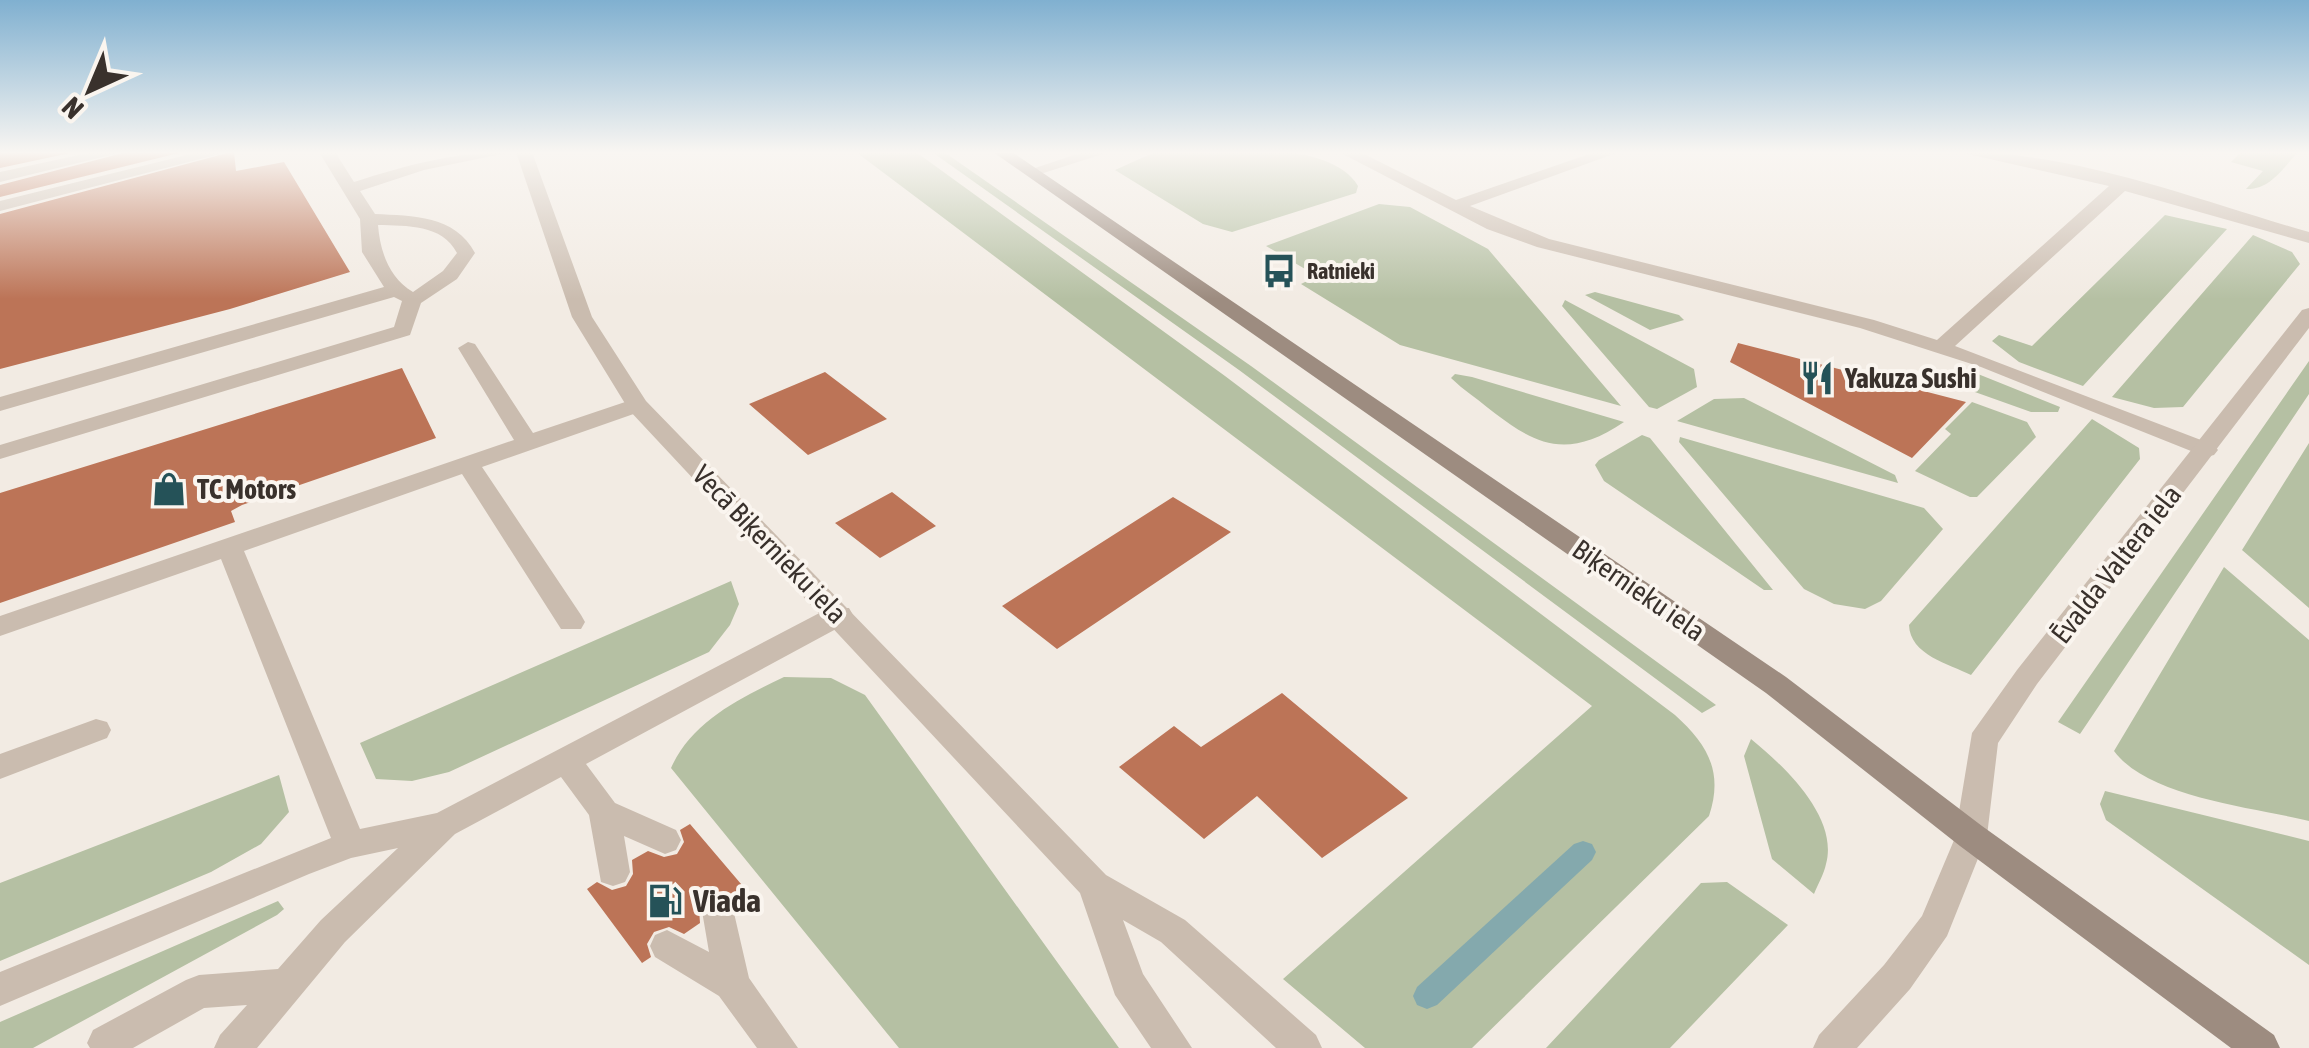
<svg xmlns="http://www.w3.org/2000/svg" width="2309" height="1048" font-family="'Asap Condensed',sans-serif">
<style>
.green{fill:#b5c0a3}
.lines{fill:none;stroke-linecap:round;stroke-linejoin:round}
.stream{fill:#84a9ad;fill-rule:evenodd}
.building{fill:#bc7457}
.service{fill:#cabcaf;fill-rule:evenodd}
.minor{fill:#cabcaf;fill-rule:evenodd}
.tertiary{fill:#cabcaf;fill-rule:evenodd}
.secondary{fill:#9d8c80;fill-rule:evenodd}
.labels{text-anchor:middle;stroke-width:8;stroke-linejoin:round;paint-order:stroke}
.far-poi-label{font-size:22px;font-weight:bold;fill:#39312c;stroke:#faf5ef;text-anchor:start}
.poi-label{font-size:28px;font-weight:bold;fill:#39312c;stroke:#faf5ef;text-anchor:start}
.street-label{font-size:28px;fill:#39312c;stroke:#faf5ef}
.near-poi-label{font-size:32px;font-weight:bold;fill:#39312c;stroke:#faf5ef;text-anchor:start}
</style>
<rect width="100%" height="100%" fill="#f2ebe3"/>
<!-- green -->
<path class="green" d="M856,152H916L1225,376L1675,715C1707,744 1724,771 1709,816L1472,1048H1365L1283,979L1592,706Z
M932,152H944L1251,366L1716,705L1702,713L1239,370Z
M1155,152C1207,152 1329,136 1358,186L1356,193L1232,232L1203,224L1115,170Z
M2241,152H2298C2283,168 2270,190 2246,189L2263,171L2231,162Z
M1379,204L1410,207L1488,249L1621,406L1400,345L1301,284L1317,276L1266,246Z
M2165,215L2227,229L2083,386L2019,362L1992,341L1999,335L2032,346Z
M2253,235L2292,252L2300,264L2183,407L2154,408L2112,397Z
M1595,292L1679,315L1684,320L1650,330L1585,295Z
M1565,300L1694,369L1697,387L1657,409L1649,407L1562,306Z
M2309,361V394L2080,734L2058,722Z
M1953,370L1973,372L2060,407L2058,412H2031L1944,381Z
M1455,374L1472,377L1624,422C1552,471 1520,431 1461,387L1451,378Z
M1744,398L1895,475L1898,483L1677,421L1714,399Z
M1972,402L2027,422L2036,437L1977,497H1970L1915,471L1951,434L1945,429Z
M2092,419L2139,448L2140,459L1971,675C1949,664 1910,655 1909,625Z
M1642,435L1650,438L1773,590H1764L1604,481L1595,465L1599,460Z
M1680,437L1924,508L1943,529L1881,601L1865,609L1834,604L1804,589L1679,442Z
M2309,443V608L2242,550Z
M2224,567L2309,640V821C2253,807 2149,798 2114,751Z
M731,581L739,604L730,625L709,652L449,772L412,781L376,779L360,743Z
M784,677L831,678L865,695L1119,1048H899L671,768C692,721 740,698 784,677Z
M1751,739C1783,765 1839,817 1826,864C1824,874 1818,884 1814,894L1772,859L1744,756Z
M279,775L289,812L261,844L211,872L0,961V883Z
M2105,791L2309,841V965L2106,820L2100,804Z
M1727,882L1788,925L1670,1048H1546L1701,883Z
M278,901L284,909L277,915L33,1048H0V1022Z"/>
<g class="lines">
<!-- stream -->
<path class="stream" d="M1583,841L1592,844L1596,852L1592,860L1437,1005L1427,1009L1417,1005L1413,996L1417,987L1574,844Z"/>
</g>
<!-- building -->
<path class="building" d="M0,152H75L0,168Z
M127,152H183L0,197V185Z
M231,152H234L236,171L284,162L350,272L230,309L0,369V214Z
M1738,343L1966,402L1912,458L1730,362Z
M402,368L436,438L242,505L231,511L235,522L0,603V493Z
M825,372L887,419L808,455L749,404Z
M892,492L936,526L880,558L835,523Z
M1173,497L1231,532L1057,649L1002,606Z
M1282,693L1408,798L1322,858L1257,796L1204,839L1119,767L1174,726L1201,747Z
M690,824L747,891L735,900L720,892L706,896L699,909L700,923L684,934L669,927L654,932L647,944L651,957L642,963L587,889L597,882L612,890L626,886L633,874L632,860L648,851L664,857L677,854L684,842L680,830Z"/>
<g class="lines">
<!-- service -->
<path class="service" d="M1083,152H1109L1031,177L1023,172Z
M1339,152H1360L1456,200L1595,152H1619L1470,206L1549,239L1874,320L1937,340L2109,186L1959,152C2077,152 2196,200 2309,232V243L2125,191L1955,346L2214,445L2218,450L2214,455L2206,457L1981,367L1860,328L1537,247L1487,229Z
M468,342L475,344L533,433L637,398L648,405L645,410L482,467L581,615L585,622L581,629H561L462,474L244,551L360,829L437,813L829,608H849L853,615L849,622L586,764L615,803L676,830L681,840L676,850L665,854L624,836L630,872L625,882L613,886L601,882L589,815L561,777L455,834L345,942L257,1048H214L220,1035L247,1005L204,1008L133,1048H90L87,1043L93,1030L186,980L199,975L278,969L321,920L398,848L351,858L309,874L0,1006V972L331,838L221,559L0,636V616L514,440L458,348Z
M96,719L107,722L111,730L107,738L0,779V754Z
M719,896L731,900L749,978L798,1048H757L719,996L655,957L650,946L655,935L667,930L709,952L702,911L707,900Z"/>
<!-- minor -->
<path class="minor" d="M93,152H123L0,182V172Z
M199,152H227L0,211V201Z
M319,152H335L354,182C407,165 456,152 511,152L424,170L360,191L375,214C413,216 455,215 475,253L457,279L421,303L410,335L0,459V445L394,327L402,301L394,297L0,411V397L384,287L362,252L360,219ZM378,225C407,226 442,224 457,253L443,271L413,292C389,278 380,251 378,225Z
M516,152H532L592,317L646,401L1106,875L1185,920L1316,1035L1322,1048H1276L1161,942L1123,920L1143,974L1192,1048H1151L1115,995L1080,893L629,410L572,317Z
M2309,308V328L2037,684L1998,743L1987,836L1982,846L1971,849L1960,846L1955,836L1972,733L2017,670L2302,310Z"/>
<!-- tertiary -->
<path class="tertiary" d="M1971,823L1982,826L1987,836L1947,936L1910,989L1857,1048H1813L1819,1035L1884,965L1922,916L1960,826Z"/>
<!-- secondary -->
<path class="secondary" d="M993,152H1012L1786,677L1982,826L2274,1035L2280,1048H2231L1960,846L1766,693Z"/>
</g>
<!-- sky -->
<linearGradient id="sky" x2="0" y2="1"><stop stop-color="#80b0d0"/><stop offset="0.51" stop-color="#f9f6f2"/><stop offset="1" stop-color="#f9f6f2" stop-opacity="0"/></linearGradient>
<rect width="2309" height="299" fill="url(#sky)"/>
<!-- icons -->
<defs>
<g id="bus-bare" transform="scale(2.7)"><path d="M-5-6H5V4H4V6H2V4H-2V6H-4V4H-5ZM-3.5-4V0h7V-4ZM-3.5 1.2v1.5H-2V1.2ZM2 1.2v1.5H3.5V1.2Z" fill="#255258" stroke="#faf5ef" stroke-width="2.5" paint-order="stroke"/></g>
<g id="restaurant-bare" transform="scale(2.7)"><path d="M-5-6h1v4h1v-4h1v4h1v-4h1v5L-1.5 .5V6h-2V.5L-5-1ZM5-6V6H3V1.5H1.5Q1.5-4 5-6Z" fill="#255258" stroke="#faf5ef" stroke-width="2.5" paint-order="stroke"/></g>
<g id="shop-bare" transform="scale(2.7)"><path d="M-5-2.5h2.3a2.7 3.5 0 0 1 5.4 0H5L5.5 6h-11ZM-1.5-2.5h3a1.5 2.3 0 0 0-3 0Z" fill="#255258" stroke="#faf5ef" stroke-width="2.5" paint-order="stroke"/></g>
<g id="fuel-bare" transform="scale(2.7)"><path d="M-5.5-6h7V0h2V4h1.3V-2.5L3-4.5l.8-.8L6-3V5H2.5V1h-1V6h-7ZM-4.2-4.7v3.2H.2V-4.7Z" fill="#255258" stroke="#faf5ef" stroke-width="2.5" paint-order="stroke"/></g>
</defs>
<g fill-rule="evenodd">
<use href="#bus-bare" x="1279" y="271"/>
<use href="#restaurant-bare" x="1817" y="378"/>
<use href="#shop-bare" x="169" y="489"/>
<use href="#fuel-bare" x="665" y="901"/>
</g>
<g class="labels">
<!-- far-poi labels -->
<g class="far-poi-label">
<text x="1307" y="279">Ratnieki</text>
</g>
<!-- poi labels -->
<g class="poi-label">
<text x="1845" y="388">Yakuza Sushi</text>
<text x="197" y="499">TC Motors</text>
</g>
<!-- street labels -->
<g class="street-label">
<text transform="translate(770 544) rotate(46)" y="10">Vecā Biķernieku iela</text>
<text transform="translate(2116 564) rotate(-52)" y="10">Ēvalda Valtera iela</text>
<text transform="translate(1639 590) rotate(35)" y="10">Biķernieku iela</text>
</g>
<!-- near-poi labels -->
<g class="near-poi-label">
<text x="693" y="912">Viada</text>
</g>
</g>
<!-- north arrow -->
<g transform="translate(90 90) rotate(224)" stroke="#faf5ef" stroke-width="8" paint-order="stroke">
<path d="M0-8L18 38L0 25L-18 38Z" fill="#39312c"/>
<text y="-15" font-size="28" font-weight="bold" text-anchor="middle" fill="#39312c">N</text>
</g>
</svg>
